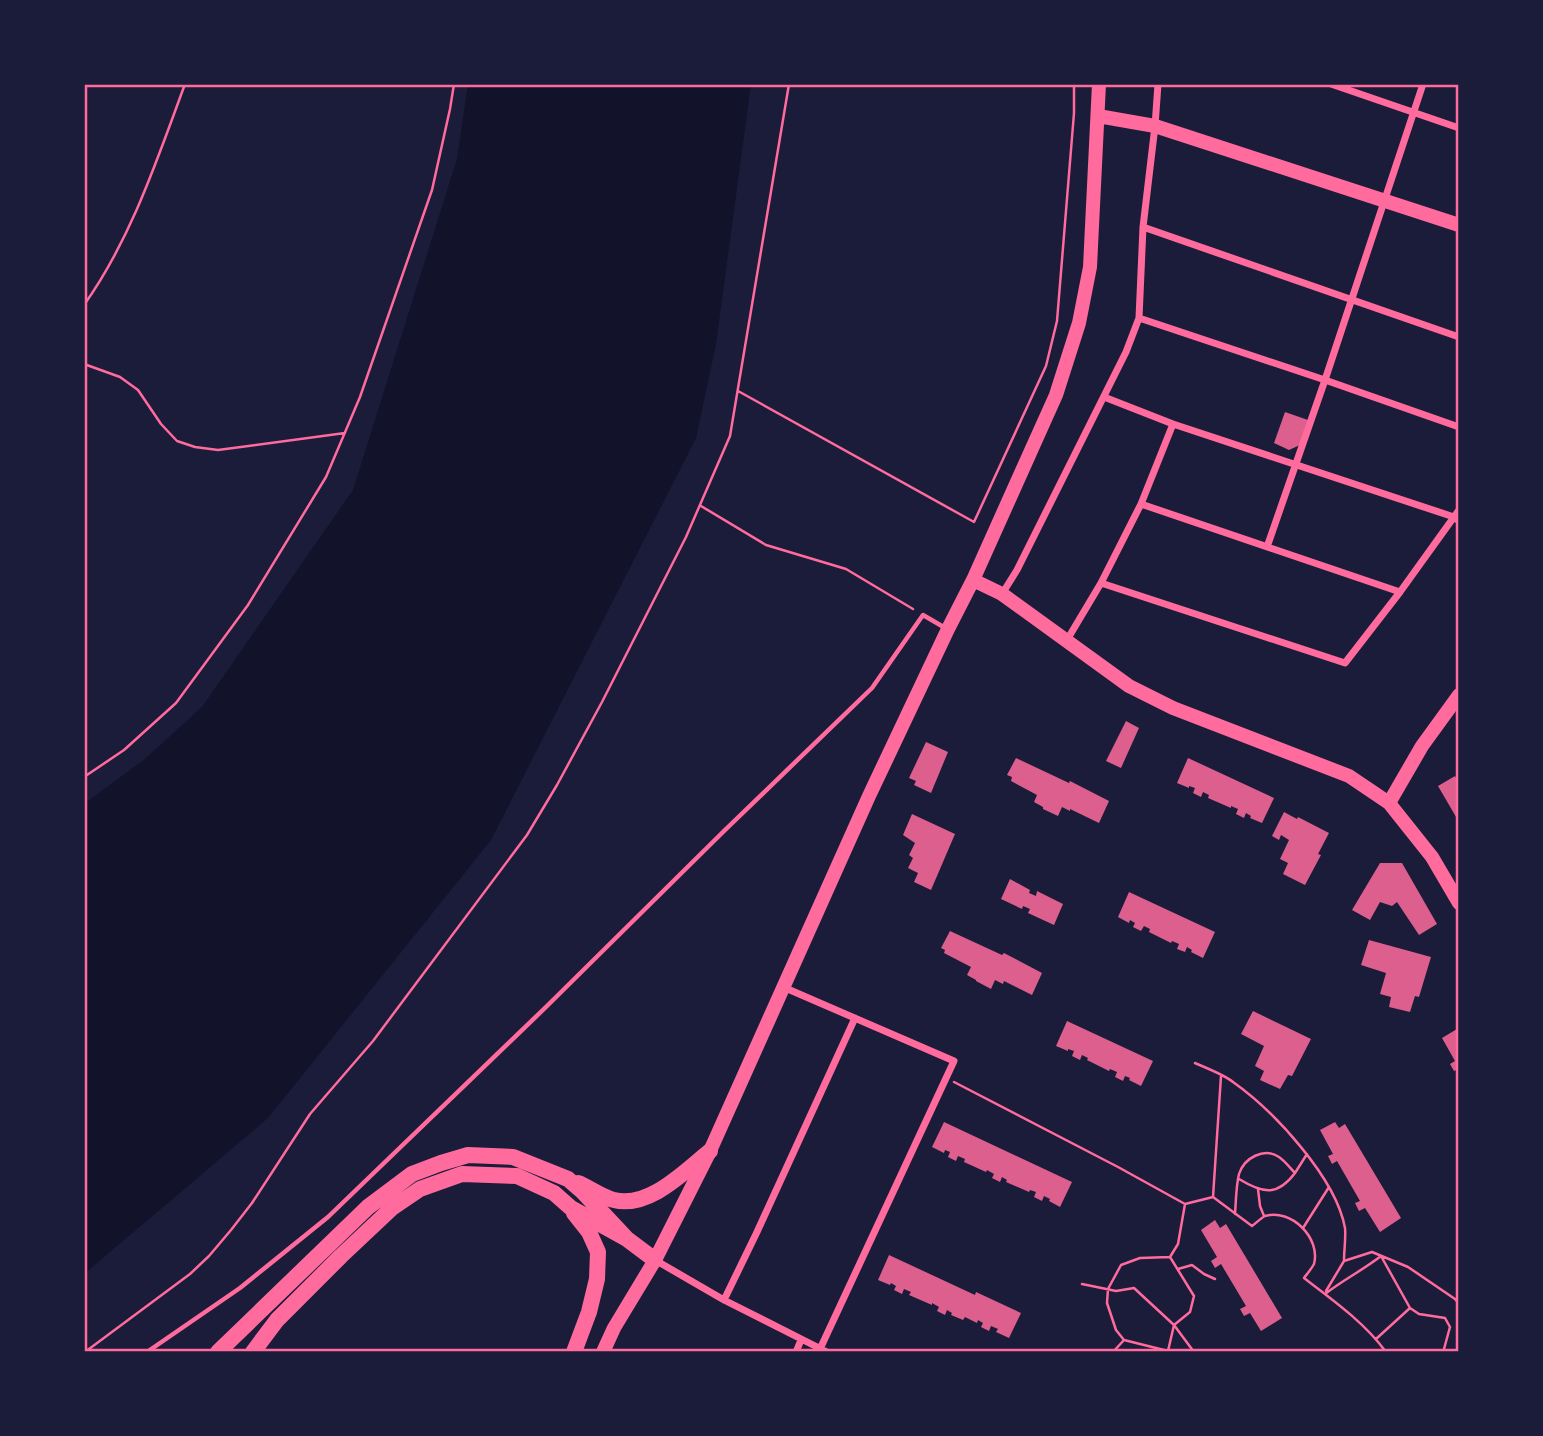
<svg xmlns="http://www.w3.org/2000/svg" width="1543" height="1436" font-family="'Noto Sans',sans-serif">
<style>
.water{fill:#12122b}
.building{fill:#dd5f8e}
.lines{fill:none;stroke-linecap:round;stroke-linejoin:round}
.path{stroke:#ff6b9d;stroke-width:2.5}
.service{stroke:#ff6b9d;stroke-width:4.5}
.minor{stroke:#ff6b9d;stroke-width:7}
.secondary{stroke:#ff6b9d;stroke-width:14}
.trunk{stroke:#ff6b9d;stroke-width:16}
.neatline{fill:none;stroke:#ff6b9d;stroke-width:2.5}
</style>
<rect width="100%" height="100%" fill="#1b1b3a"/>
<!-- water -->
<path class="water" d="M468,84H751L716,344L696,438L491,840L268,1118L84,1274V804L145,759L202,707L353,490L457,159Z"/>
<!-- building -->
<path class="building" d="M1285,412L1308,420L1300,445L1289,450L1274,443Z
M1126,721L1139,728L1121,768L1106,761Z
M926,742L948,752L931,793L914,785L916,781L909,778Z
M1016,758L1069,783L1070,781L1109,801L1099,823L1070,809V811L1062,807L1058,816L1043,809V807L1034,802L1037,795L1011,781L1012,777L1007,775Z
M1188,758L1274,798L1262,823L1250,818L1251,816L1246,813L1244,818L1236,814L1238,809L1231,806V808L1208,798L1209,795L1203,792L1201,797L1193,793L1195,788L1189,786V788L1177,783Z
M1455,776L1459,784V822L1438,786Z
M1284,812L1297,819L1298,817L1329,833L1318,854L1321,855L1305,885L1283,874L1288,863L1280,859L1289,840L1281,835L1279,840L1272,836Z
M912,814L955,834L931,890L914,882L918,873L908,868L913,858L909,855L915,843L903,835Z
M1380,863H1402L1437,924L1419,935L1397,902L1392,906L1380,902L1370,920L1352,910Z
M1010,879L1030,890L1029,893L1036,896L1037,891L1063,904L1054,925L1028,913L1030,909L1023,906L1022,909L1001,899Z
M1129,892L1215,932L1203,958L1191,952L1192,950L1187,947L1185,952L1177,949L1179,944L1172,941L1171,943L1149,932L1150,929L1144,926L1141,931L1133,927L1135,923L1130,920L1129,923L1118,917Z
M950,931L1002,955L1004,953L1042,973L1032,995L1004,981L1003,984L995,980L991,989L976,981V980L967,975L971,967L944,953L945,950L941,948Z
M1369,940L1431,957L1419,997L1415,996L1410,1012L1389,1007L1391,997L1380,994L1386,973L1361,965Z
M1253,1011L1311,1039L1292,1076L1288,1075L1280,1089L1260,1080L1264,1071L1255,1066L1264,1046L1241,1034Z
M1067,1021L1153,1061L1141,1086L1129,1080L1130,1078L1125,1076L1123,1081L1115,1077L1117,1072L1110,1069L1109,1071L1087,1060L1088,1058L1082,1055L1080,1060L1072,1056L1074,1051L1068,1049V1051L1056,1046Z
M1457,1029L1459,1032V1069L1454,1071L1450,1064L1455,1061L1442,1038Z
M944,1122L1072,1182L1060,1207L1049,1201L1050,1199L1044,1196L1042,1201L1034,1197L1036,1192L1030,1190L1029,1192L1006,1182L1007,1180L1002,1177L1000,1182L992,1178L994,1174L987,1170L986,1172L964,1162L965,1159L958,1156L956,1161L948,1157L950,1152L945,1150L944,1153L932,1147Z
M1335,1122L1339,1128L1345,1124L1401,1218L1380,1232L1365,1208L1359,1211L1355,1203L1360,1201L1337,1161L1332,1164L1328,1156L1333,1154L1320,1130Z
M1215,1220L1220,1228L1226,1224L1282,1318L1261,1331L1250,1313L1244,1316L1240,1309L1246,1306L1221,1264L1215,1268L1211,1261L1217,1257L1201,1230Z
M889,1255L975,1295L976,1292L1021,1313L1009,1338L996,1332L998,1329L991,1326L989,1331L981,1327L983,1323L978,1320L977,1323L965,1317L963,1320L951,1315L952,1313L947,1310L945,1315L937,1311L939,1307L932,1303V1305L909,1295L911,1292L904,1289L902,1294L894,1290L896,1286L891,1283L890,1285L878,1280Z"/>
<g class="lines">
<!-- path -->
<path class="path" d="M84,305C131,239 157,160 185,84
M84,364L120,377L138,390L161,424L177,441L195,447L218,450L345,433
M738,391L974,522L1046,366L1057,321L1074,113V84
M701,506L766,545L846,569L913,609
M84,777L124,750L176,703L248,605L326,477L360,397L432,190L450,109L454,84
M1195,1063C1206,1068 1225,1075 1233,1082C1274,1111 1336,1178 1345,1228C1346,1238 1344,1250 1344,1261L1372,1252L1408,1267L1455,1299L1459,1304
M954,1082L1118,1167L1185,1204L1213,1197L1252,1226C1256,1223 1261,1218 1265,1216C1291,1208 1321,1238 1314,1264C1312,1268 1307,1274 1304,1278C1333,1300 1365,1323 1386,1352
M1239,1179C1262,1193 1277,1197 1295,1173
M1258,1189L1260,1206L1264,1216
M1213,1197L1221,1076
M1235,1214C1236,1201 1236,1186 1239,1174C1244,1158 1264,1147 1279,1157C1285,1161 1290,1168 1295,1173L1307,1154
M1303,1228L1329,1187
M1170,1257L1194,1296L1190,1312L1174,1325L1194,1352
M1178,1269L1192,1265L1204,1274L1215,1279
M1082,1284L1116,1291L1134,1288L1174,1325L1168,1351L1124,1340L1116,1330L1107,1303L1108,1289L1121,1265L1140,1258L1170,1257L1178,1244L1185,1204
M1326,1291L1344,1261
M1325,1294C1343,1280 1363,1270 1381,1256L1410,1308L1376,1339
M1410,1308L1419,1314L1445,1318L1450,1327L1444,1349V1352
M85,1352L190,1274L209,1256L231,1230L252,1203L310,1114L373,1041L527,835L557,785L602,702L686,537L730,436L789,84
M1113,1352L1124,1340"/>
<!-- service -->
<path class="service" d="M147,1352L240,1288L328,1217L547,1006L724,831L872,688L923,615L947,629"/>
<!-- minor -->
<path class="minor" d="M1331,84L1459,128
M1143,227L1459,337
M1139,318L1325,380L1459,427
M1104,397L1173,424L1454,517L1459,521
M1141,504L1400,592
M1267,547L1325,380L1423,84
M1101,583L1345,663L1400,592L1459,510
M1002,594L1017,570L1126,352L1139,318L1143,227L1155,126L1158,84
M1067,640L1101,583L1141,504L1173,424
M783,987L954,1061L820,1349
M655,1260L724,1300L827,1352
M724,1300L757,1232L855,1018
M796,1352L801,1340"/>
<!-- secondary -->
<path class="secondary" d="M1098,116L1155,126L1459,225
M973,580L1002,594L1129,686L1173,708L1349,776L1389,803L1432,857L1459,903
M1389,803L1422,746L1459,695
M603,1352L614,1328L655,1260L710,1151L869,796L948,629L973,580L1056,395L1079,323L1090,267L1099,84"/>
<!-- trunk -->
<path class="trunk" d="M578,1183C588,1187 604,1198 614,1200C649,1209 685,1171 710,1151
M218,1352L368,1207L412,1174L441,1163L468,1155L513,1157L568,1179L583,1192L627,1239
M253,1352L277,1320L341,1256L392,1208L420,1189L462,1174L517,1176L554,1193L571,1208L627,1239L655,1260
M574,1352L589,1312L597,1279L598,1252L589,1232L574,1213"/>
</g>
<!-- border -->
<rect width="1543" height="1436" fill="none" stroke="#1b1b3a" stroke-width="172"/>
<rect x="86" y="86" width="1371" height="1264" class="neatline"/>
</svg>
